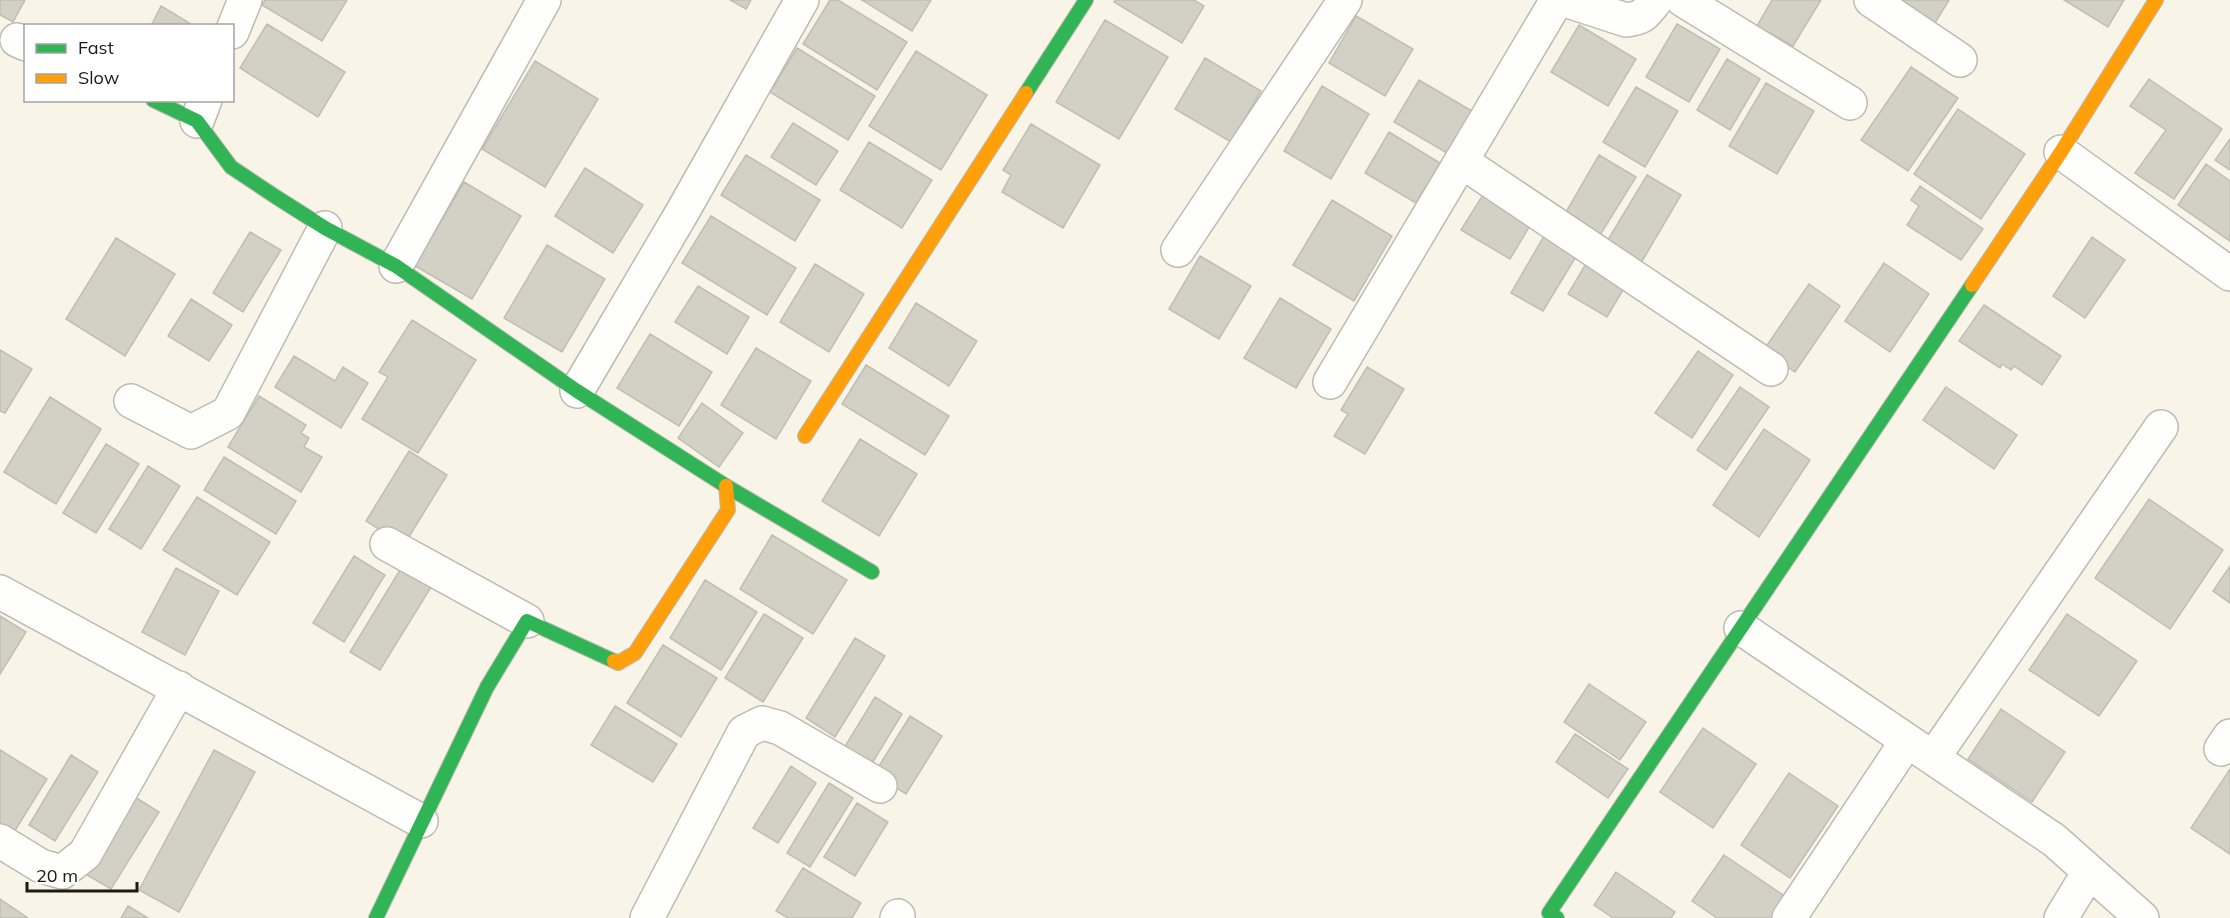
<svg xmlns="http://www.w3.org/2000/svg" width="2230" height="918" font-family="Mulish,sans-serif">
<style>
.building{fill:#d3d0c6;stroke:#c0beb4;stroke-width:1.5}
.lines{fill:none;stroke-linecap:round;stroke-linejoin:round}
.street-casing{stroke:#bdbbb1;stroke-width:36}
.fast-casing{stroke:#bdbbb1;stroke-width:16}
.slow-casing{stroke:#bdbbb1;stroke-width:16}
.street{stroke:#fefefc;stroke-width:33}
.fast{stroke:#30b455;stroke-width:14}
.slow{stroke:#ff9f0a;stroke-width:14}
</style>
<rect width="100%" height="100%" fill="#f8f5e8"/>
<!-- building -->
<path class="building" d="M0,0H25L13,22L0,15Z
M265,0H347L322,41L262,5Z
M730,0H751L746,9Z
M830,0H838L907,42L877,90L803,44Z
M862,0H931L912,31Z
M1115,0H1194L1204,6L1182,43L1114,2Z
M1772,0H1821L1793,46L1757,26Z
M1890,0H1949L1932,28Z
M2064,0H2124L2108,27Z
M161,6L191,24L190,26H151Z
M1356,16L1413,49L1385,96L1329,63Z
M1105,20L1168,57L1119,139L1056,102Z
M267,24L345,72L318,117L240,68Z
M1677,24L1720,49L1689,102L1646,77Z
M1579,25L1636,59L1608,106L1551,72Z
M797,48L875,96L848,140L770,92Z
M916,51L987,95L941,170L869,126Z
M1205,58L1261,91L1231,142L1175,109Z
M1727,59L1760,79L1730,130L1697,110Z
M535,61L598,99L545,187L482,149Z
M1911,67L1958,98L1908,171L1861,140Z
M2149,79L2222,129L2174,199L2135,173L2166,130L2130,106Z
M1419,80L1477,114L1452,156L1394,122Z
M1766,83L1814,111L1777,174L1729,146Z
M1322,86L1369,114L1331,179L1284,151Z
M1636,87L1678,111L1645,167L1603,142Z
M1958,109L2025,154L1981,219L1914,174Z
M793,123L838,151L816,185L771,157Z
M1031,124L1100,165L1063,228L1002,192L1011,175L1003,170Z
M1389,132L1440,163L1416,203L1365,173Z
M2230,139V170L2215,160Z
M869,142L932,180L902,228L840,190Z
M746,155L820,200L795,241L721,195Z
M1599,155L1636,177L1597,240L1562,219Z
M2206,164L2230,181V241L2178,205Z
M585,168L643,205L613,253L555,216Z
M1647,175L1681,195L1641,263L1606,243Z
M464,182L521,216L472,299L415,266Z
M1920,186L1983,229L1961,260L1907,225L1919,206L1911,200Z
M1486,190L1534,219L1510,259L1461,230Z
M1332,200L1392,236L1354,301L1293,265Z
M711,216L796,268L767,315L682,263Z
M250,232L281,250L243,312L213,293Z
M1544,236L1577,255L1543,311L1511,293Z
M2092,237L2125,260L2085,318L2053,296Z
M116,238L175,274L125,356L66,319Z
M547,245L605,279L562,352L504,318Z
M1200,256L1251,286L1219,339L1169,309Z
M1587,262L1626,285L1607,317L1568,294Z
M1884,263L1929,294L1890,352L1845,321Z
M815,264L864,294L829,352L780,322Z
M1809,284L1840,306L1795,372L1763,351Z
M698,286L749,317L727,354L675,322Z
M1280,298L1331,329L1296,388L1244,358Z
M191,299L232,325L209,361L168,336Z
M916,303L977,341L949,386L889,348Z
M1984,305L2061,356L2042,385L2014,366L2011,370L2002,364L2000,368L1959,341Z
M412,320L476,360L418,453L362,419L388,377L379,372Z
M650,334L712,372L679,426L617,388Z
M756,348L811,381L776,439L721,405Z
M0,350L32,369L5,413L0,411Z
M1698,351L1733,375L1692,438L1655,413Z
M294,356L335,381L343,367L368,383L341,428L275,387Z
M866,365L949,416L925,455L842,404Z
M1367,367L1404,389L1365,454L1334,436L1348,414L1341,410Z
M1740,387L1769,407L1726,470L1697,450Z
M1946,387L2017,435L1994,469L1923,420Z
M259,396L306,425L301,433L309,438L304,447L322,457L301,492L228,447Z
M50,397L101,429L56,504L4,472Z
M702,403L743,433L719,467L678,438Z
M1764,429L1810,460L1759,537L1713,505Z
M860,439L917,474L879,536L822,501Z
M106,444L139,464L96,533L63,513Z
M409,451L447,475L404,545L366,521Z
M224,457L296,501L276,534L204,490Z
M148,466L180,486L141,549L109,529Z
M197,497L270,542L237,595L163,550Z
M2149,499L2223,550L2170,629L2095,578Z
M772,535L847,580L813,634L740,589Z
M354,556L385,575L344,642L313,623Z
M406,560L436,579L380,670L350,652Z
M2230,566V603L2213,591Z
M176,568L219,591L185,655L142,632Z
M705,580L757,612L721,670L670,638Z
M764,614L803,638L763,702L725,678Z
M2067,614L2137,661L2099,716L2029,670Z
M0,616L26,632L0,674Z
M855,638L885,656L835,737L806,718Z
M663,645L717,678L681,737L627,703Z
M1589,684L1646,722L1620,760L1564,722Z
M875,697L902,714L868,770L841,753Z
M615,706L677,744L653,782L591,745Z
M2001,709L2065,752L2032,802L1968,759Z
M910,716L942,736L906,794L874,774Z
M1703,728L1756,764L1713,828L1660,792Z
M1575,734L1628,769L1608,798L1556,762Z
M0,750L47,779L11,837L0,831Z
M214,750L255,772L179,912L139,890Z
M71,755L98,772L55,841L29,825Z
M791,766L816,783L778,843L753,828Z
M2230,769V854L2191,828Z
M1789,773L1838,806L1790,878L1741,845Z
M829,783L853,798L810,867L787,853Z
M130,794L159,812L111,889L82,872Z
M857,803L888,822L855,876L824,857Z
M1724,855L1789,899L1776,918H1717L1692,901Z
M803,868L861,903L852,918H788L776,911Z
M1616,872L1675,912L1671,918H1613L1594,905Z
M0,899L28,918H0Z
M128,906L148,918H121Z"/>
<g class="lines">
<!-- street casing -->
<g class="street-casing">
<path id="street" d="M1565,0L1626,20C1644,18 1645,14 1656,0
M1683,0L1850,103
M1871,0L1960,60
M232,32L245,0
M17,40L26,44
M197,121L205,100
M2061,152L2230,274
M1461,161L1771,369
M1178,250L1345,0
M396,266L544,0
M1330,382L1557,0
M577,391L683,211L802,0
M131,401L191,432L228,413L325,228
M387,544L527,621
M0,592L421,821
M1741,628L2054,840L2142,918
M2221,749L2230,736
M1933,758L2161,427
M0,841L41,866L62,872L85,854L179,688
M647,918L744,732L762,723L780,728L880,786
M897,918L898,916
M1789,918L1907,741
M2061,918L2089,872"/>
</g>
<!-- fast casing -->
<g class="fast-casing">
<path id="fast" d="M1026,93L1086,0
M153,100L197,121L231,167L276,197L325,228L396,266L577,391L726,486L872,572
M376,918L487,687L527,621L614,661
M1557,918L1549,913L1972,285"/>
</g>
<!-- slow casing -->
<g class="slow-casing">
<path id="slow" d="M1972,285L2061,152L2156,0
M805,436L1026,93
M614,661L618,663L635,653L728,510L726,486"/>
</g>
<!-- street -->
<use href="#street" class="street"/>
<!-- fast -->
<use href="#fast" class="fast"/>
<!-- slow -->
<use href="#slow" class="slow"/>
</g>
<!-- legend -->
<rect x="24" y="24" width="210" height="78" fill="#ffffff" stroke="#a4a3a0" stroke-width="1.5"/>
<rect x="36" y="44" width="30" height="9" fill="#30b455" stroke="#a4a3a0" stroke-width="1.5"/>
<text x="78" y="54" font-size="18" fill="#1c1a11">Fast</text>
<rect x="36" y="74" width="30" height="9" fill="#ff9f0a" stroke="#a4a3a0" stroke-width="1.5"/>
<text x="78" y="84" font-size="18" fill="#1c1a11">Slow</text>
<!-- scale -->
<path d="M27 882v9h110v-9" fill="none" stroke="#1c1a11" stroke-width="3"/>
<text x="36" y="882" font-size="18" fill="#1c1a11" stroke="#ffffff" stroke-width="4.5" paint-order="stroke">20 m</text>
</svg>
